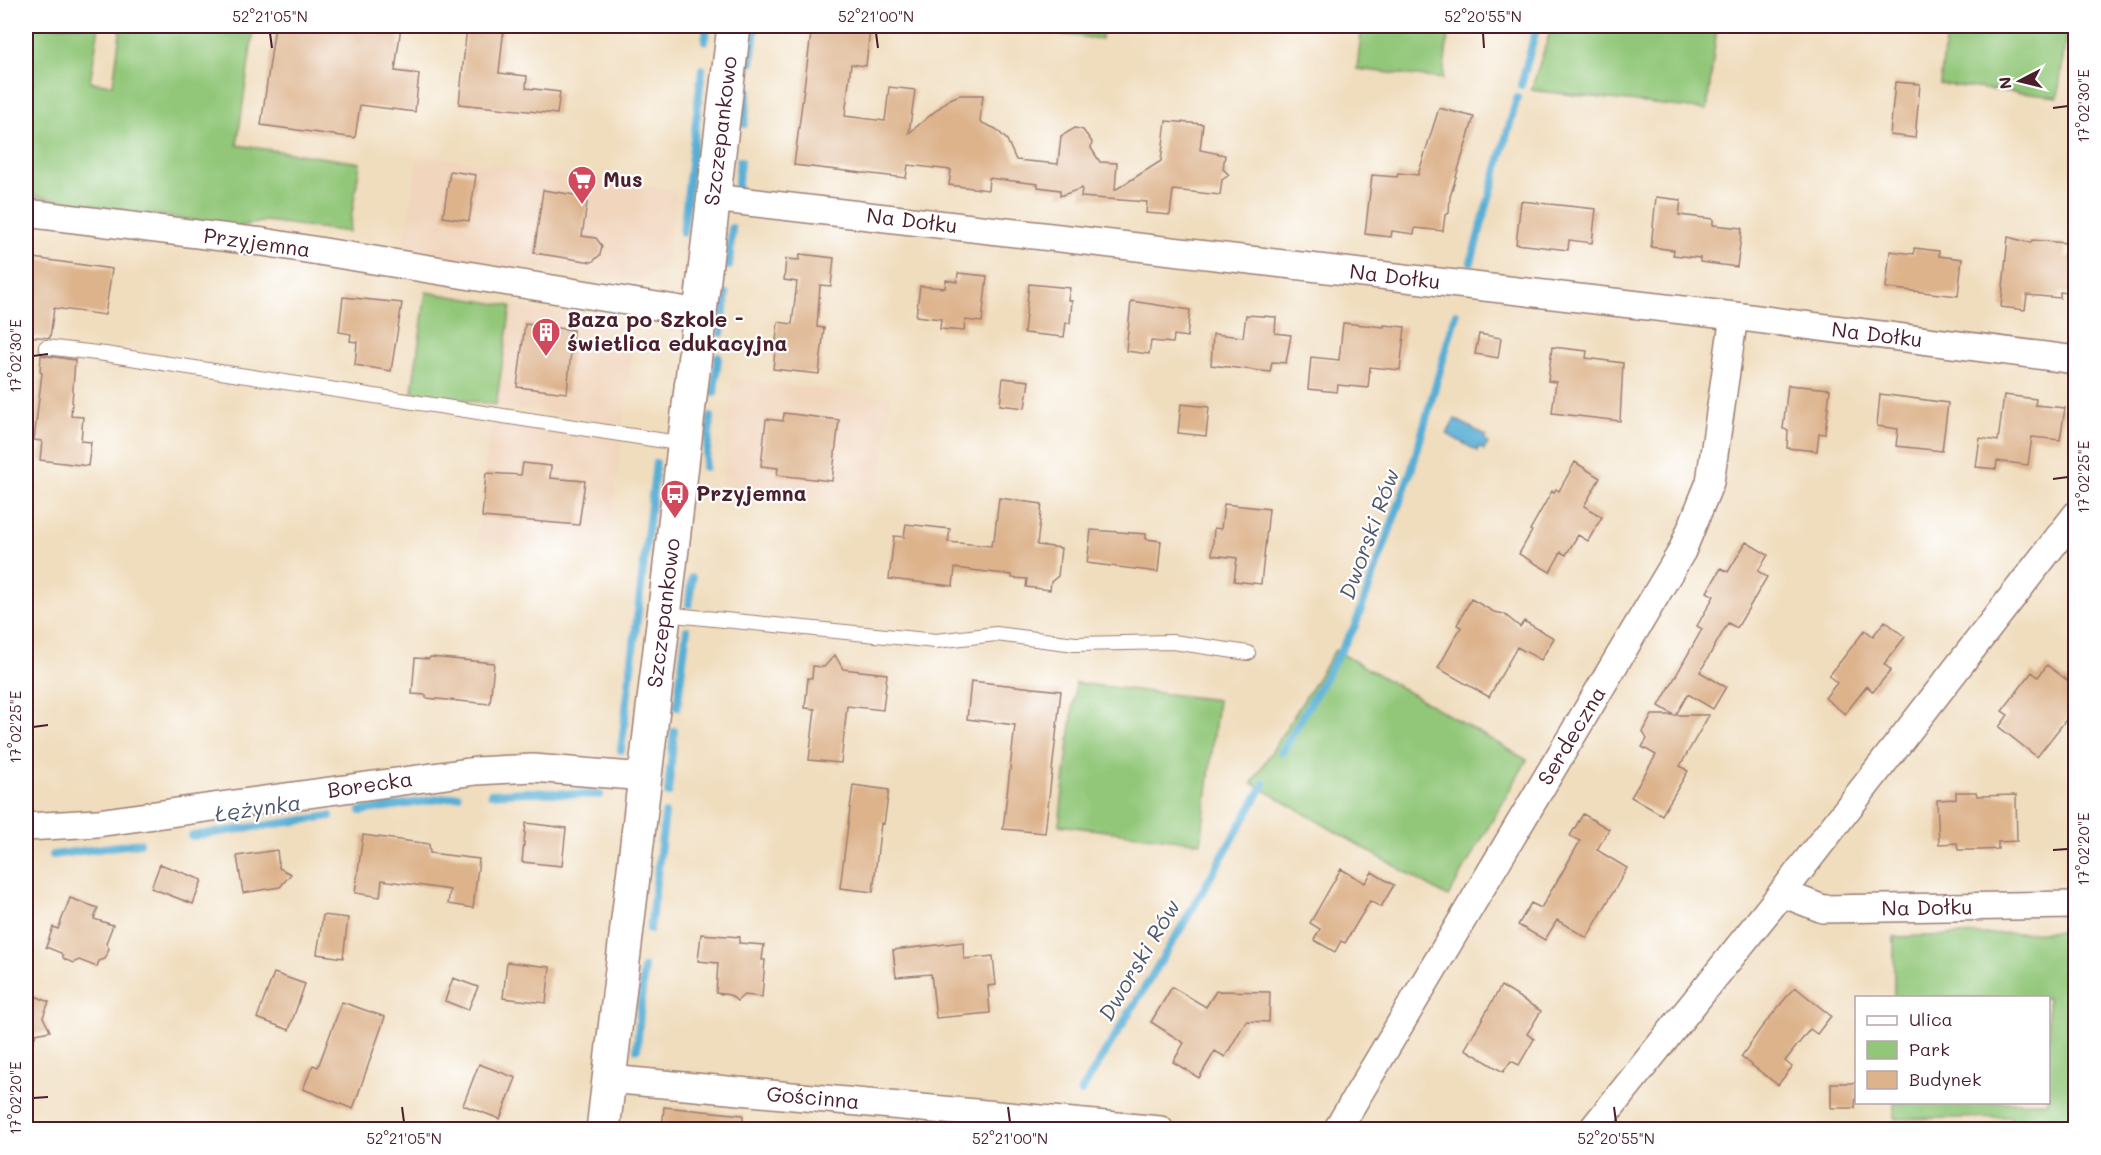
<svg xmlns="http://www.w3.org/2000/svg" width="2101" height="1155" font-family="Mali,sans-serif">
<style>
.built{fill:#f1d5bd}
.green{fill:#92c779;stroke:#6e7352;stroke-width:1.5}
.water{fill:#58afd5;stroke:#516780;stroke-width:1.5}
.lines{fill:none;stroke-linecap:round;stroke-linejoin:round}
.stream{stroke:#58afd5;stroke-width:8}
.building{fill:#ddb38c}
.lane-casing{stroke:#9d7e74;stroke-width:16}
.street-casing{stroke:#9d7e74;stroke-width:30}
.secondary-casing{stroke:#9d7e74;stroke-width:36}
.lane{stroke:#fff;stroke-width:14}
.street{stroke:#fff;stroke-width:27}
.secondary{stroke:#fff;stroke-width:33}
.ticks{fill:none;stroke:#4a1f2b;stroke-width:2}
.labels{text-anchor:middle;stroke-width:4.5;stroke-linejoin:round;paint-order:stroke}
.street-label{font-size:21px;fill:#4a1f2b;stroke:#fff}
.poi-label{font-size:21px;font-weight:bold;fill:#4a1f2b;stroke:#fff;text-anchor:start}
.water-label{font-size:22px;font-style:italic;fill:#50596f;stroke:#fff}
.neatline{fill:none;stroke:#4a1f2b;stroke-width:2}
.ticks-label{font-size:15px;text-anchor:middle;fill:#4a1f2b}
</style>
<rect width="100%" height="100%" fill="#fff"/>
<filter id="ink" filterUnits="userSpaceOnUse"><feTurbulence type="fractalNoise" baseFrequency=".0167" numOctaves="2"/><feDisplacementMap in="SourceGraphic" scale="12" xChannelSelector="R" yChannelSelector="G"/><feConvolveMatrix kernelMatrix="1 2 1 2 8 2 1 2 1" color-interpolation-filters="sRGB"/></filter>
<filter id="wash" filterUnits="userSpaceOnUse"><feTurbulence type="fractalNoise" baseFrequency=".008" numOctaves="4" result="noise"/><feDisplacementMap in="SourceGraphic" scale="24" xChannelSelector="R" yChannelSelector="G"/><feGaussianBlur stdDeviation="1.35" result="paint"/><feColorMatrix in="noise" values="0 0 0 0 0 0 0 0 0 0 0 0 0 0 0 0 0 1.4 0 .05"/><feComposite in="paint" operator="in"/></filter>
<g filter="url(#wash)">
<rect width="100%" height="100%" fill="#f0ddbe"/>
<!-- built -->
<path class="built" d="M418,155L676,190L667,267L638,283L403,250Z
M511,306L637,324L623,425L496,405Z
M733,379L891,397L879,503L721,485Z
M491,423L622,440L607,558L476,541Z"/>
<!-- green -->
<path class="green" d="M26,26H99L90,82L113,85L121,26H254L237,145L360,163L349,232L266,221L237,227L26,195Z
M985,26H1103L1101,39Z
M1362,26H1449L1443,79L1357,69Z
M1552,26H1717L1707,110L1531,90Z
M1947,26H2067L2058,97L1940,84Z
M426,292L511,306L496,405L412,392Z
M1335,650L1527,760L1448,897L1252,783Z
M1076,683L1218,700L1201,843L1059,825Z
M2075,931V1129H2011V1117L1894,1119V1103L2048,1102V998L1894,997V937Z"/>
<!-- water -->
<path class="water" d="M1455,419L1486,436L1484,440L1488,443L1484,450L1479,447L1477,451L1447,434Z"/>
<g class="lines">
<!-- stream -->
<path class="stream" d="M705,41L707,26
M751,63L755,29
M1521,85L1537,26
M744,124L748,90
M737,191L740,161
M683,233L702,69
M1471,262L1517,98
M729,266L732,228
M721,333L726,294
M714,393L718,357
M705,467L711,417
M689,604L692,578
M677,707L687,630
M621,750L656,463
M1282,752L1355,626L1412,468L1456,314
M668,793L674,731
M491,794L526,792L600,795
M361,811L458,796
M192,836L330,816
M53,855L140,843
M650,929L665,814
M637,1049L644,968
M1081,1092L1181,928L1264,784"/>
</g>
<g id="blocks">
<!-- building -->
<path class="building" d="M275,26H401L395,71L419,74L415,112L360,105L355,138L261,125Z
M467,26L504,27L499,73L527,76L526,88L560,92L557,114L459,104Z
M812,26H849L870,28L866,66L851,64L845,116L885,121L889,87L915,90L909,133L950,99L960,95H983L980,122L996,129L1007,140L1016,160L1058,164L1061,136L1075,128L1083,130L1092,142L1091,148L1100,162L1117,163L1115,190L1161,161L1166,121L1203,124L1200,150L1225,155L1223,169L1229,175L1222,180L1220,195L1173,190L1170,215L1146,213L1147,202L1081,197L1082,188L1060,196V190L1038,187V184L989,178L988,190L949,185L951,170L908,165L906,178L794,165Z
M1895,82L1920,84L1915,138L1890,135Z
M1439,108L1474,117L1450,197L1449,213L1445,215L1443,231L1415,228L1414,234L1392,231L1391,237L1365,234L1372,175L1397,177L1398,173L1418,175Z
M450,171L476,175L469,221L443,217Z
M543,190L588,197L582,236L596,238L602,246L600,255L592,262L534,253Z
M1656,197L1681,200L1679,215L1713,219V225L1742,228L1737,267L1700,262V258L1673,255L1674,250L1651,247Z
M1521,201L1596,209L1592,243L1569,240L1568,250L1516,244Z
M2008,237L2031,243L2032,240L2066,243L2064,257L2076,258L2074,294L2060,292V298L2027,295L2025,310L2001,307Z
M1914,248L1939,251V256L1962,259L1958,296L1886,288L1890,251L1914,254Z
M800,254L834,258L831,286L820,285L817,327L824,328L819,374L773,369L778,322L792,324L797,282L784,280L786,259L799,260Z
M26,257L112,269L105,315L54,308L50,338L26,336Z
M958,273L987,276L982,322L965,320L964,331L940,329L941,319L916,316L920,286L945,288L946,280L957,282Z
M1029,284L1070,288L1068,300L1072,301L1070,323H1066L1064,337L1024,333Z
M343,297L402,303L391,371L355,365L357,342L350,341L351,334L339,332Z
M1131,301L1190,310L1187,337L1174,335L1173,343L1151,341L1149,354L1126,351Z
M1246,315L1276,317L1275,333L1291,335L1286,363L1272,362L1270,372L1211,365L1213,334L1243,337Z
M1343,323L1384,327V325L1405,327L1400,370L1370,367L1368,388L1338,385L1337,392L1308,389L1311,357L1339,360Z
M525,324L573,330L567,393L517,387Z
M1479,334L1501,338L1498,358L1475,354Z
M1552,347L1587,351L1586,358L1623,363L1620,421L1552,413L1556,382L1548,381Z
M41,355L75,360L71,416L83,417L81,441L91,442L88,466L40,460L42,441L34,440L42,373L40,372Z
M1003,378L1029,381L1025,408L1000,405Z
M1788,385L1830,389L1825,434L1819,433L1817,451L1787,448L1788,430L1783,429Z
M1880,394L1948,403L1942,451L1896,446L1898,429L1877,426Z
M2004,395L2036,399L2035,405L2065,408L2060,440L2032,437L2028,465L1997,461L1996,469L1976,467L1980,438L1998,441Z
M1181,404L1209,407L1206,436L1178,433Z
M784,413L839,420L832,481L777,475L778,468L761,466L766,419L783,421Z
M1575,462L1600,478L1584,506L1602,517L1588,541L1578,535L1566,555L1561,552L1550,572L1519,554L1532,531L1530,530L1552,491L1554,492L1556,489L1559,491Z
M523,463L551,466L550,478L585,481L579,525L482,517L486,473L521,475Z
M999,498L1042,504L1037,545L1061,548L1058,576L1051,582L1050,590L1026,587L1027,579L1012,578V575L955,568L953,586L889,579L894,536L904,537L906,524L950,529L948,542L991,546L992,540H994Z
M1224,504L1269,509L1261,584L1234,581L1237,558L1212,555L1214,528L1221,529Z
M1091,530L1146,534V539L1161,541L1158,572L1087,563Z
M1746,542L1768,555L1758,571L1767,577L1737,628L1728,623L1700,672L1726,687L1713,709L1688,694L1676,715H1709L1680,766L1688,771L1662,815L1631,797L1656,755L1642,747L1647,739L1643,732L1652,715H1674L1659,706L1702,629L1697,626L1714,596L1707,592L1721,568L1728,572Z
M1471,599L1494,612L1504,614L1520,627L1524,621L1554,638L1541,660L1517,647L1489,697L1438,668L1461,627L1457,625Z
M1885,621L1905,637L1884,664L1891,670L1873,692L1867,686L1845,714L1825,698L1837,683L1829,676L1865,630L1873,636Z
M835,655L843,669L887,674L883,710L847,706L841,763L809,760L815,709L805,708L808,678H812L813,666L824,667Z
M430,657L494,663L490,704L426,698V695L412,694L415,658L429,659Z
M2047,665L2076,687V707L2037,757L1999,727L2008,715L2002,711L2032,672L2038,677Z
M971,681L1061,691L1045,833L1003,829L1015,725L967,719Z
M853,785L889,790L884,824L881,823L873,892L840,888Z
M1956,792H1976L1977,796L2016,795L2017,841L1998,842V849L1982,850H1958L1957,843L1939,844L1937,800L1956,799Z
M1583,814L1609,829L1597,850L1627,868L1587,938L1557,920L1545,940L1518,925L1531,903L1541,908L1563,871L1580,841L1570,836Z
M526,823L566,828L562,866L522,862Z
M363,835L429,844L430,853L479,859L473,908L448,904L450,890L382,880L380,897L355,893Z
M277,850L279,868L291,874L280,887L243,893L237,856Z
M160,864L202,880L193,904L151,888Z
M1341,869L1365,883L1372,872L1394,885L1381,907L1370,901L1345,943L1341,941L1335,952L1314,940L1320,929L1310,923Z
M70,898L98,908L94,919L113,925L106,943L109,949L105,959L99,961L97,967L79,960L73,963L64,959L61,953L46,947L53,927L58,929Z
M323,915L348,918L343,958L317,954Z
M701,934L740,937L739,943L764,945L762,960H765L762,997L744,995L737,1001L730,995L716,993L718,963L698,961Z
M963,942L964,959L993,956L996,985L988,986L990,1013L936,1018L931,974L896,977L893,950Z
M507,962L550,967L546,1003L503,998Z
M274,973L305,984L289,1030L257,1018Z
M453,978L478,987L468,1010L445,1001Z
M26,979L33,995L49,1002L43,1017L50,1031L36,1034L26,1059Z
M1501,986L1541,1011L1527,1034L1534,1039L1519,1065L1511,1061L1503,1072L1465,1049Z
M1172,987L1206,1007L1216,991L1270,992L1269,1022L1246,1021L1225,1057L1215,1051L1199,1078L1173,1062L1184,1043L1151,1022Z
M1795,987L1831,1016L1817,1034L1810,1029L1785,1061L1792,1067L1778,1085L1741,1057L1761,1028Z
M342,1002L385,1017L353,1109L303,1089L313,1065L318,1067Z
M479,1064L516,1078L500,1119L463,1105Z
M1831,1083H1857L1855,1108H1831Z
M664,1107L743,1115V1130H662Z"/>
</g>
</g>
<g filter="url(#ink)">
<use href="#blocks" fill-opacity="0" stroke="#9d7e74" stroke-width="1.5"/>
<g class="lines">
<!-- lane casing -->
<g class="lane-casing">
<path id="lane" d="M46,347L105,354L684,444
M664,614L936,641L996,634L1075,644L1173,642L1248,653"/>
</g>
<!-- street casing -->
<g class="street-casing">
<path id="street" d="M713,198L1734,316L2076,360
M26,213L263,242L700,313
M26,827L97,823L476,771L533,768L645,777
M1782,893L1823,909L2076,905
M609,1079L1160,1130
M1337,1130L1682,551L1710,482L1734,316
M1592,1130L1782,893L2076,515"/>
</g>
<!-- secondary casing -->
<g class="secondary-casing">
<path id="secondary" d="M603,1130L734,26"/>
</g>
<!-- lane -->
<use href="#lane" class="lane"/>
<!-- street -->
<use href="#street" class="street"/>
<!-- secondary -->
<use href="#secondary" class="secondary"/>
</g>
</g>
<!-- ticks -->
<path class="ticks" d="M270,33L272,48M876,33L878,48M1483,33L1484,48M2053,108L2068,106M33,356L48,354M2053,479L2068,477M33,727L48,725M2053,850L2068,849M33,1098L48,1097M402,1107L404,1122M1008,1107L1010,1122M1614,1107L1616,1122"/>
<!-- icons -->
<defs>
<g id="supermarket-pin" transform="scale(1.5)"><path d="M0 17L-7.5 6A9.5 9.5 0 1 1 7.5 6Z" fill="#d1495b" stroke="#fff"/><path d="M-6-5.5h2.5l.6 2H6L4.5 2H-2.5L-4.4-4H-6ZM-1.5 3.2a1.3 1.3 0 1 0 .1 0ZM3 3.2a1.3 1.3 0 1 0 .1 0Z" fill="#fff"/></g>
<g id="building-pin" transform="scale(1.5)"><path d="M0 17L-7.5 6A9.5 9.5 0 1 1 7.5 6Z" fill="#d1495b" stroke="#fff"/><path d="M-4-6H4V6H1V3H-1V6H-4ZM-2.5-4.3h1.7v1.8h-1.7ZM.8-4.3h1.7v1.8H.8ZM-2.5-1h1.7V.8h-1.7ZM.8-1h1.7V.8H.8Z" fill="#fff"/></g>
<g id="bus-pin" transform="scale(1.5)"><path d="M0 17L-7.5 6A9.5 9.5 0 1 1 7.5 6Z" fill="#d1495b" stroke="#fff"/><path d="M-5-6H5V4H4V6H2V4H-2V6H-4V4H-5ZM-3.5-4V0h7V-4ZM-3.5 1.2v1.5H-2V1.2ZM2 1.2v1.5H3.5V1.2Z" fill="#fff"/></g>
</defs>
<g fill-rule="evenodd">
<use href="#supermarket-pin" x="582" y="180"/>
<use href="#building-pin" x="546" y="332"/>
<use href="#bus-pin" x="675" y="494"/>
</g>
<g class="labels">
<!-- street labels -->
<g class="street-label">
<text transform="translate(721 131) rotate(-83)" y="7">Szczepankowo</text>
<text transform="translate(912 221) rotate(7)" y="7">Na Dołku</text>
<text transform="translate(257 243) rotate(8)" y="7">Przyjemna</text>
<text transform="translate(1395 277) rotate(7)" y="7">Na Dołku</text>
<text transform="translate(1877 335) rotate(7)" y="7">Na Dołku</text>
<text transform="translate(664 613) rotate(-83)" y="7">Szczepankowo</text>
<text transform="translate(1572 736) rotate(-59)" y="7">Serdeczna</text>
<text transform="translate(370 785) rotate(-8)" y="7">Borecka</text>
<text transform="translate(1927 908) rotate(-1)" y="7">Na Dołku</text>
<text transform="translate(813 1098) rotate(5)" y="7">Gościnna</text>
</g>
<!-- poi labels -->
<g class="poi-label">
<text x="603" y="187">Mus</text>
<text x="567" y="327">Baza po Szkole -<tspan x="567" dy="24">świetlica edukacyjna</tspan></text>
<text x="696" y="501">Przyjemna</text>
</g>
<!-- water labels -->
<g class="water-label">
<text transform="translate(1369 534) rotate(-70)" y="8">Dworski Rów</text>
<text transform="translate(258 808) rotate(-8)" y="8">Łężynka</text>
<text transform="translate(1139 960) rotate(-59)" y="8">Dworski Rów</text>
</g>
</g>
<!-- margin -->
<rect width="2101" height="1155" fill="none" stroke="#fff" stroke-width="66"/>
<!-- legend -->
<rect x="1855" y="996" width="195" height="108" fill="#ffffff" stroke="#b7a5aa" stroke-width="1.5"/>
<rect x="1867" y="1016" width="30" height="9" fill="#ffffff" stroke="#b7a5aa" stroke-width="1.5"/>
<text x="1909" y="1026" font-size="18" fill="#4a1f2b">Ulica</text>
<rect x="1867" y="1041" width="30" height="18" fill="#92c779" stroke="#b7a5aa" stroke-width="1.5"/>
<text x="1909" y="1056" font-size="18" fill="#4a1f2b">Park</text>
<rect x="1867" y="1071" width="30" height="18" fill="#ddb38c" stroke="#b7a5aa" stroke-width="1.5"/>
<text x="1909" y="1086" font-size="18" fill="#4a1f2b">Budynek</text>
<!-- north arrow -->
<g transform="translate(2020 81) rotate(263)" stroke="#ffffff" stroke-width="4.5" paint-order="stroke">
<path d="M0-4.5L10 22L0 15L-10 22Z" fill="#4a1f2b"/>
<text y="-9" font-size="16" font-weight="bold" text-anchor="middle" fill="#4a1f2b">N</text>
</g>
<rect x="33" y="33" width="2035" height="1089" class="neatline"/>
<g class="ticks-label">
<text x="270" y="22">52°21'05"N</text>
<text x="876" y="22">52°21'00"N</text>
<text x="1483" y="22">52°20'55"N</text>
<text transform="translate(2084 106) rotate(-90)" y="5">17°02'30"E</text>
<text transform="translate(16 356) rotate(-90)" y="5">17°02'30"E</text>
<text transform="translate(2084 477) rotate(-90)" y="5">17°02'25"E</text>
<text transform="translate(16 727) rotate(-90)" y="5">17°02'25"E</text>
<text transform="translate(2084 849) rotate(-90)" y="5">17°02'20"E</text>
<text transform="translate(16 1098) rotate(-90)" y="5">17°02'20"E</text>
<text x="404" y="1144">52°21'05"N</text>
<text x="1010" y="1144">52°21'00"N</text>
<text x="1616" y="1144">52°20'55"N</text>
</g>
</svg>
